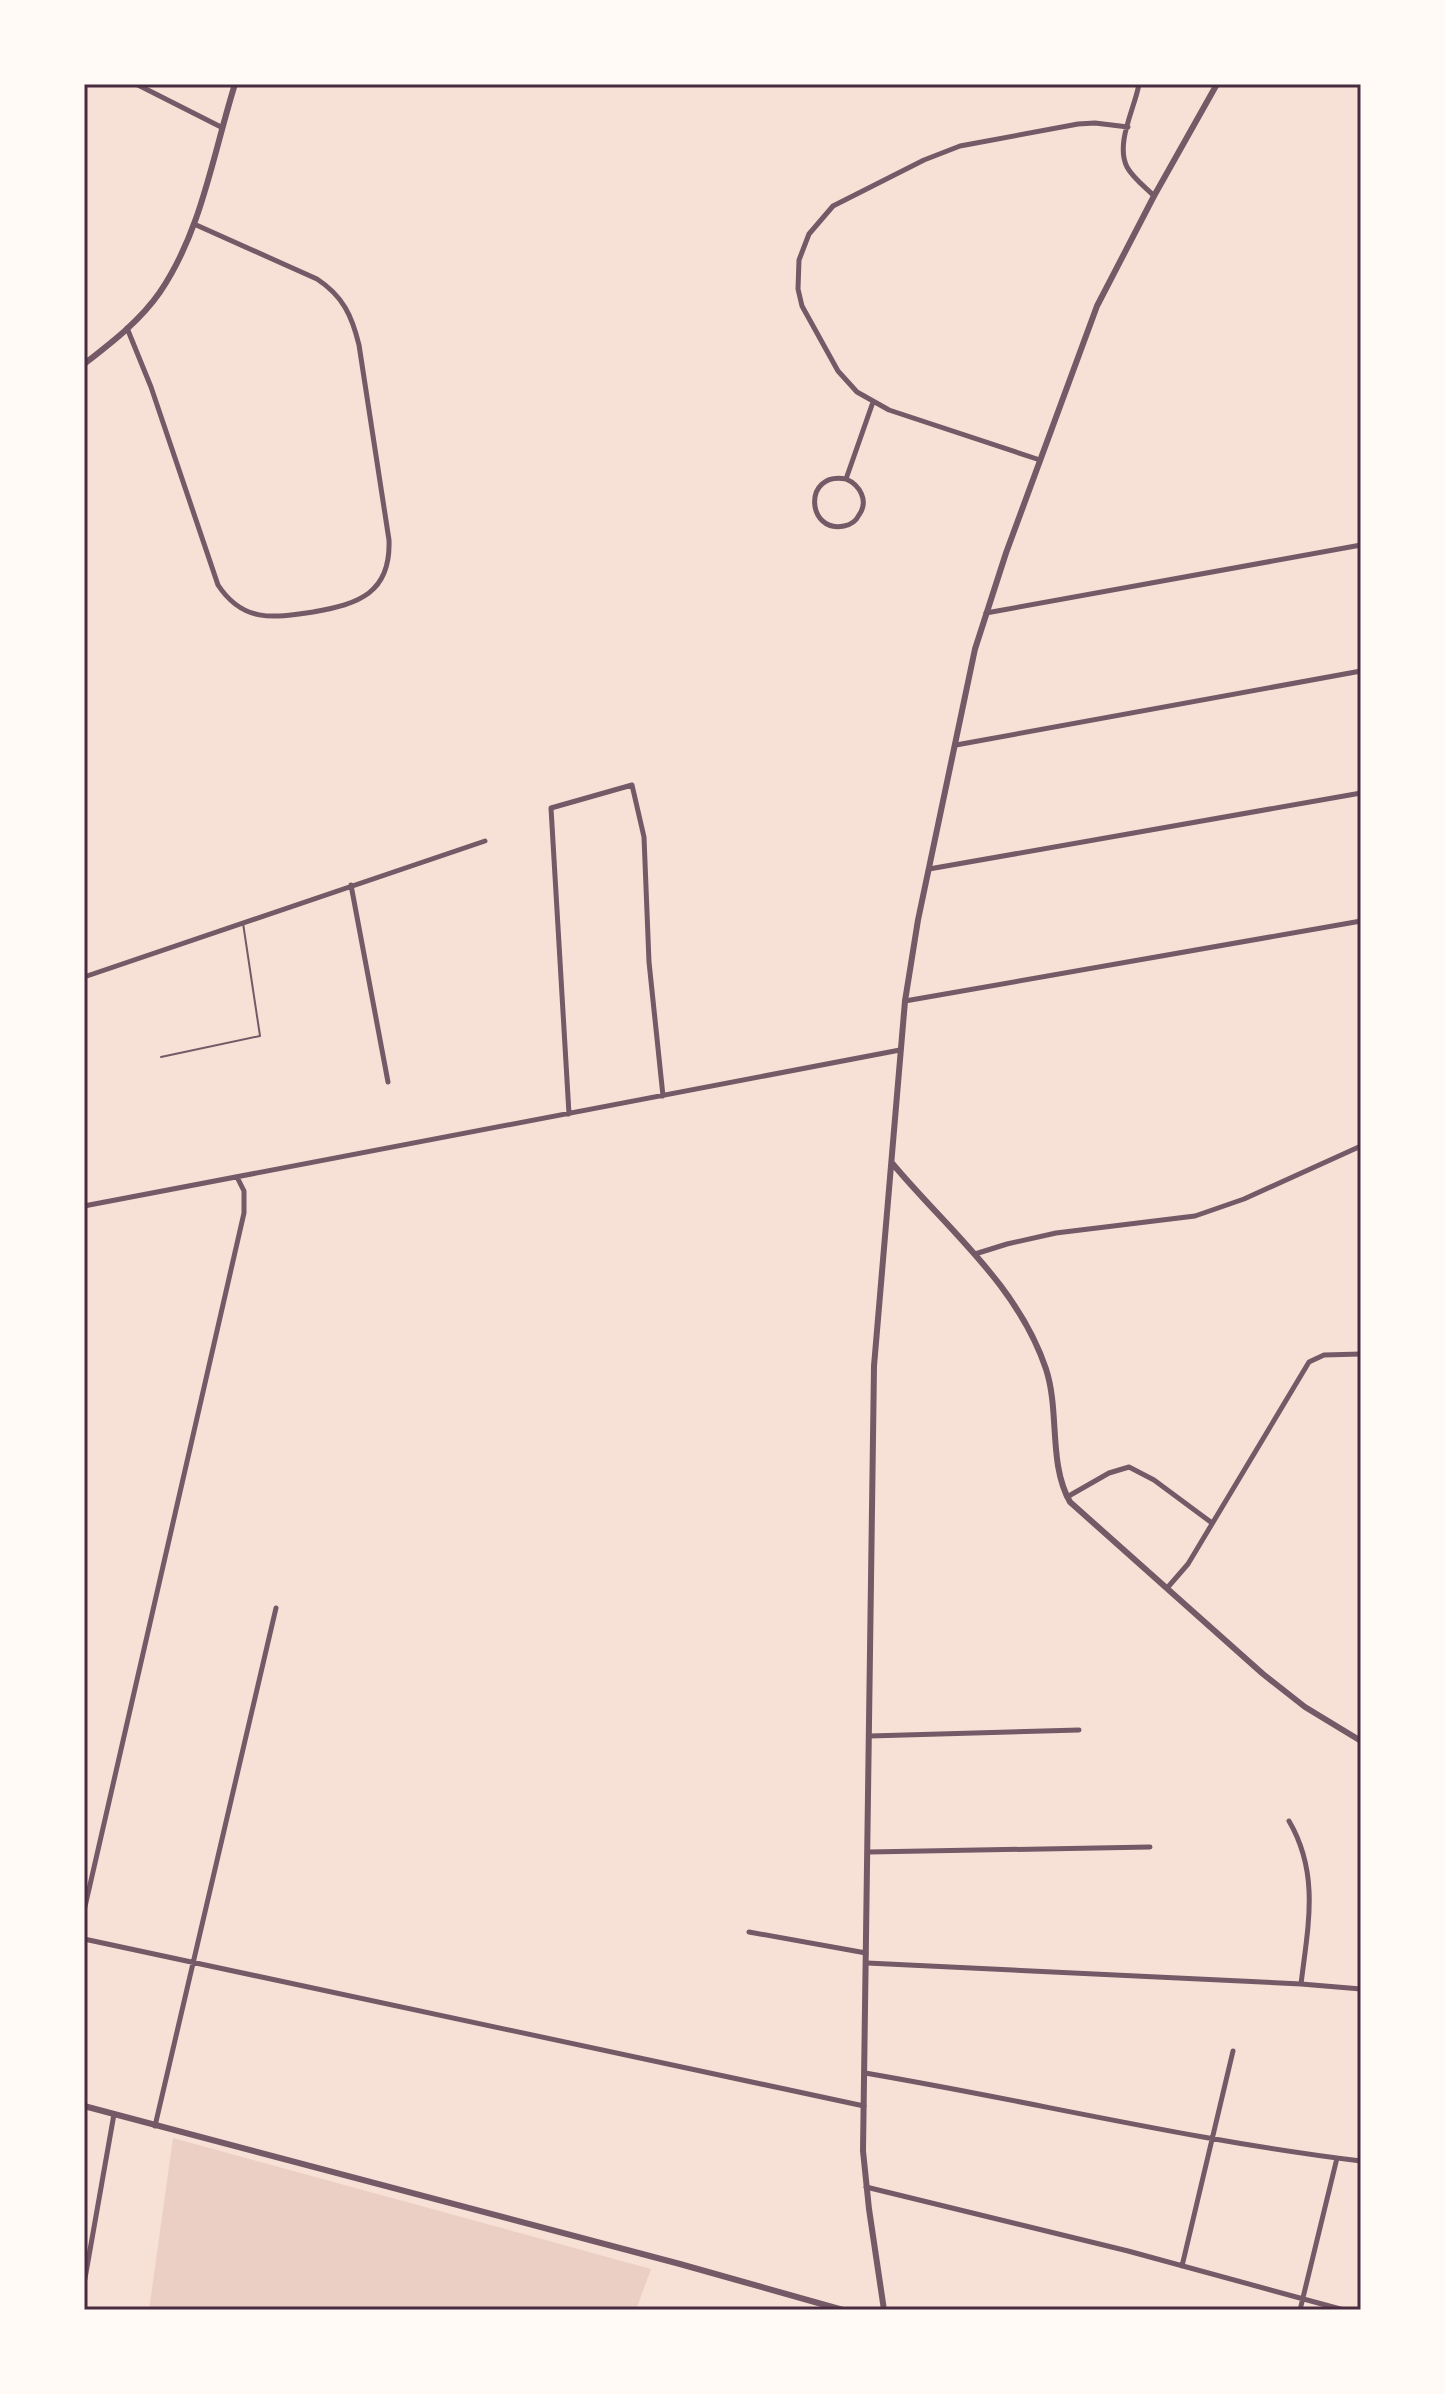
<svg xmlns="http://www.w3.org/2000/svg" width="1445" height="2394" font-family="Lora,serif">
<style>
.green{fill:#ebcfc5}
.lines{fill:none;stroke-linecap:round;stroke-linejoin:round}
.service{stroke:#755966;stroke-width:2}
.minor{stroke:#755966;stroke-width:5}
.tertiary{stroke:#755966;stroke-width:6}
.neatline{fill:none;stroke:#4a2c40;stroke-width:3}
</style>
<rect width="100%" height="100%" fill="#f7e1d7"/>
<!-- green -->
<path class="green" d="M173,2138L651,2269L636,2310H149Z"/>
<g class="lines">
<!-- service -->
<path class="service" d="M161,1057L260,1036L243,923"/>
<!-- minor -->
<path class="minor" d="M136,84L221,127
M1139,84C1135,108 1115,143 1127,167C1133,178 1145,187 1154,196
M127,328L151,387L218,585C243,623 273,618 313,612C359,604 391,593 389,540L359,345C352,316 343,296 317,279L194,224
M1040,460L889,410L857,392L838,371L802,306L798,289L799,260L809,234L833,206L924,160L960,146L1078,124L1095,123L1128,127
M846,479C860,485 869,501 859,515C856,521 850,525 844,526C807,534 802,471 846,479L873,402
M986,613L1361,545
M956,745L1361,671
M929,869L1361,793
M351,885L388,1082
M84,977L485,841
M905,1001L1361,921
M569,1114L551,808L632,785L644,837L649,962L663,1096
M84,1206L900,1050
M975,1254L1007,1244L1056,1233L1195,1216L1244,1199L1361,1146
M1067,1497L1109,1473L1129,1467L1154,1480L1212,1523
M1168,1587L1188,1564L1309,1362L1324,1355L1361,1354
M870,1736L1079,1730
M1289,1821C1320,1874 1308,1926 1301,1984
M869,1852L1150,1847
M84,1911L244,1213V1191L237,1177
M749,1932L866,1953
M84,1939L864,2106
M867,1963L1301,1984L1361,1989
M865,2073C1030,2101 1194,2141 1361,2161
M155,2126L276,1608
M866,2187L1128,2251L1344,2310
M1182,2266L1233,2051
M84,2284L114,2114
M1300,2310L1337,2158"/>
<!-- tertiary -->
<path class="tertiary" d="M84,364C111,343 140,321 160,292C202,230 213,154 235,84
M892,1163C947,1229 1018,1285 1046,1369C1060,1412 1048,1463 1070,1502L1263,1674L1305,1707L1361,1741
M84,2106L680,2264L843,2310
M884,2310L869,2209L863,2151L874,1366L905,1001L918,920L975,649L1006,553L1097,306L1154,196L1217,84"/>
</g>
<!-- border -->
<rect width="1445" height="2394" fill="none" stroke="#fffaf5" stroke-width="172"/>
<rect x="86" y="86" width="1273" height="2222" class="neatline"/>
</svg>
